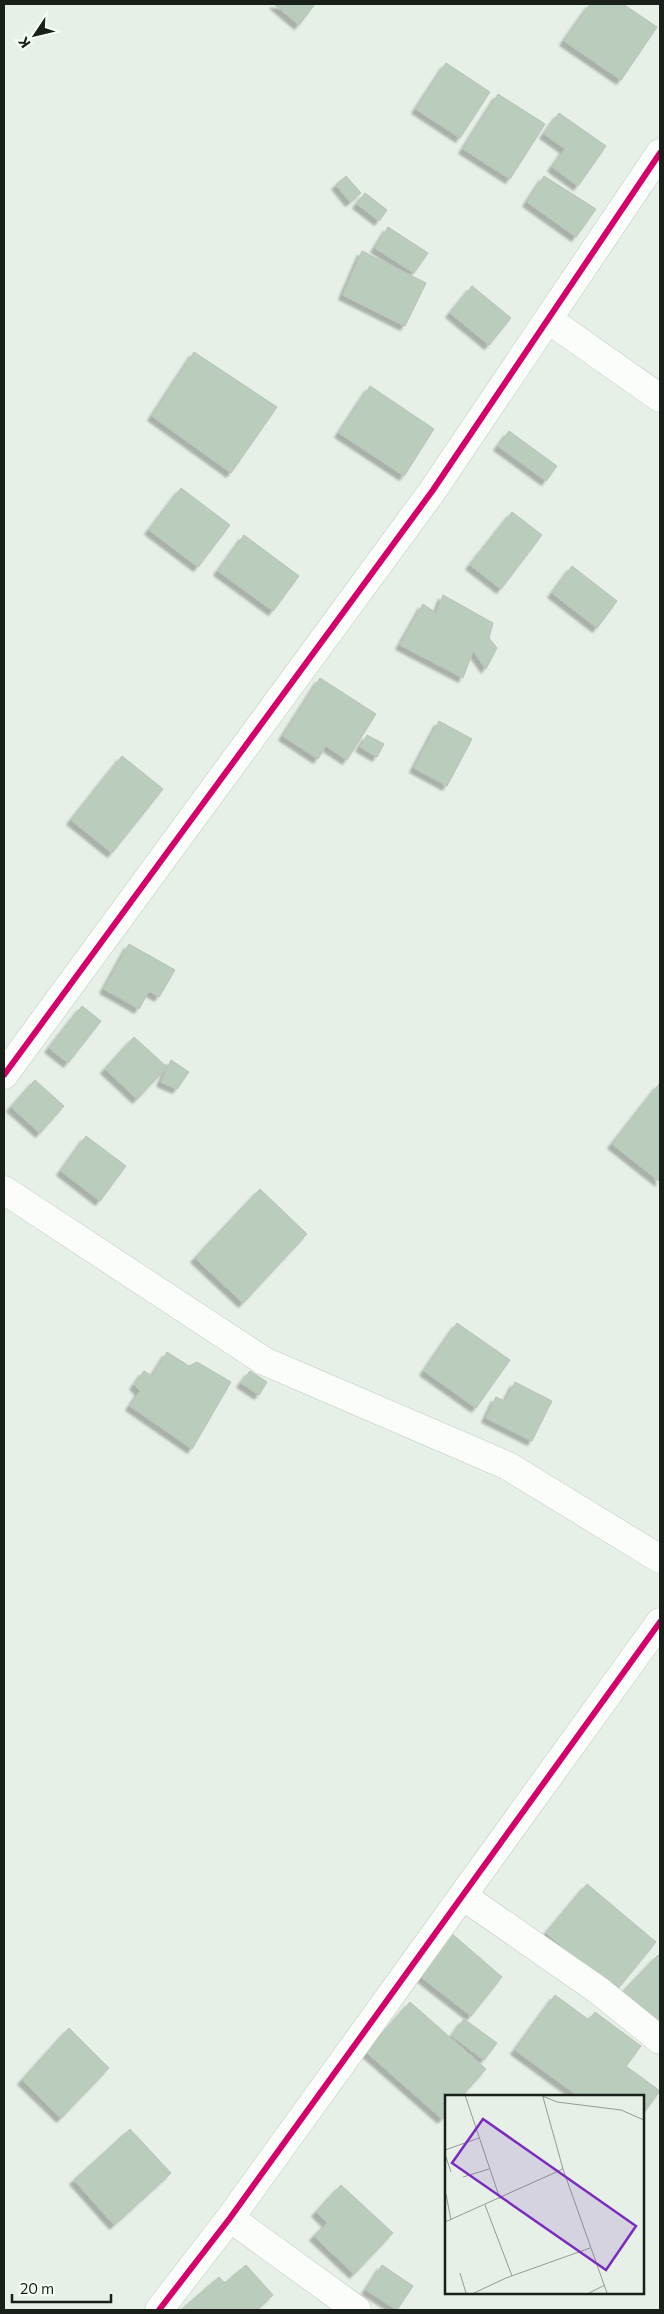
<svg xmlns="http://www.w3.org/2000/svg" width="664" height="2314" font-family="Commissioner,sans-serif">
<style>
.building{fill:#bacdbc;stroke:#b9c1b9;filter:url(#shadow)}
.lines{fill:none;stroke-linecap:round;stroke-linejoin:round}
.minor-casing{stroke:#c2c9c2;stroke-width:29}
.minor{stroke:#fbfdfb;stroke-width:28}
.cycleway-casing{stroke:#f7fef7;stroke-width:9}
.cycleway{stroke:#d6006c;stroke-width:6}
.inset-road{fill:none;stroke:#949c94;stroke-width:1}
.view{fill:#7b2cbf;fill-opacity:0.15;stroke:#7b2cbf;stroke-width:2.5}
.inset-edge{fill:none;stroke:#191f19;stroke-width:2.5}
</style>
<defs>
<filter id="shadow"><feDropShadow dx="-4.5" dy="4.5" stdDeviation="1" flood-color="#0004"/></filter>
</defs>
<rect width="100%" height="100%" fill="#e6f0e6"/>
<!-- building -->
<path class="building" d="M274,4H315L299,25Z
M590,4H623L657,27L621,80L564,41Z
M446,63L490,92L460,138L416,109Z
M498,94L545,124L510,179L463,149Z
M559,113L606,146L578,186L552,167L565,149L544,134Z
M346,176L361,193L350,202L336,185Z
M544,176L596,209L576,237L527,202Z
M365,193L387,210L379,221L357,204Z
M388,227L428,253L414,273L375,248Z
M362,251L426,283L405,326L343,295Z
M472,286L511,318L489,345L450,313Z
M194,352L277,407L231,473L152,416Z
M370,386L434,429L404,476L339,433Z
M509,431L557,466L546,481L498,446Z
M181,488L230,525L198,567L149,530Z
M512,512L542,535L501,589L470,565Z
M244,535L299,576L273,611L218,571Z
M572,566L617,601L597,628L552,593Z
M443,595L493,623L489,638L497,648L486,669L473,651L463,678L400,645L423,604L436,613Z
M320,678L376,714L347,760L326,746L318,759L283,736Z
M439,721L472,739L447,786L414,768Z
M367,735L384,744L377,757L360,747Z
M122,756L163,789L112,853L71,820Z
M129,944L175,970L159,997L149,991L139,1009L104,989Z
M82,1006L101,1021L68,1063L49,1048Z
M134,1037L167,1067L137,1099L105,1069Z
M171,1060L189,1072L177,1089L161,1082Z
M35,1080L64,1106L40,1133L11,1107Z
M659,1084L660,1085V1182L612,1144Z
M86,1136L126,1166L100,1201L61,1171Z
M260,1189L307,1234L243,1303L195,1258Z
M457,1323L510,1360L476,1408L424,1371Z
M167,1352L189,1366L197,1362L231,1382L192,1449L130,1406L140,1391L134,1385L144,1371L152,1376Z
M250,1371L267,1382L259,1395L241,1383Z
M515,1382L552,1401L532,1441L486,1418L496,1397L505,1401Z
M587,1884L656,1942L616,1991L546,1933Z
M450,1932L502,1977L471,2016L416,1973Z
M658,1955L660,1957V2031L619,1996Z
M555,1995L589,2020L595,2012L641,2046L626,2066L660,2091L643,2114V2096H578L515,2050Z
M410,2002L486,2069L462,2096H447V2114L442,2119L366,2052Z
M464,2019L497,2043L484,2060L452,2036Z
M69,2028L109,2068L61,2118L22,2080Z
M130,2129L171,2173L114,2225L74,2180Z
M341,2185L393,2233L354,2274L314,2236L327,2223L316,2212Z
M246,2265L273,2295L256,2310H181L219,2277L225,2283Z
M382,2265L413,2286L397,2310L366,2290Z"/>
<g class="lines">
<!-- minor casing -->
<g class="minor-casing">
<path id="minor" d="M549,320L660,398
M4,1075L433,490L660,153
M4,1190L264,1361L508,1466L660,1559
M463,1896L598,1990L660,2040
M230,2218L357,2310
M159,2310L230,2218L660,1622"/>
</g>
<!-- minor -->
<use href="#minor" class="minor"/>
<!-- cycleway casing -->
<g class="cycleway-casing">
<path id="cycleway" d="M4,1075L433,490L660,153
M159,2310L230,2218L660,1622"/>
</g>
<!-- cycleway -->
<use href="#cycleway" class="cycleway"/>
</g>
<!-- overview -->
<g transform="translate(445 2095)">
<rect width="199" height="199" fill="#e6f0e6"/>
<path class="inset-road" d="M20,0L55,104M95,0L112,7L176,15L199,25M98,2L118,74L162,198M0,55L34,43M0,59L6,77M18,82L44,74M1,99L6,125M40,110L67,181M0,127L118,74M15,178L21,198M29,198L61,183L145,153M144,198L160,190"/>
<path class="view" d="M38,24L191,131L161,175L7,68Z"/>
<rect width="199" height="199" class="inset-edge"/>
</g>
<!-- border -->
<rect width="664" height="2314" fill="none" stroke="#191f19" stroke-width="10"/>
<!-- north arrow -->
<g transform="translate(35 35) rotate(235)" stroke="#f7fef7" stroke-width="4" paint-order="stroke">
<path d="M0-4L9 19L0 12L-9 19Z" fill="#191f19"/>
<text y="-8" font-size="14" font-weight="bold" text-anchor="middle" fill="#191f19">K</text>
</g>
<!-- scale -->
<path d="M12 2294v8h99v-8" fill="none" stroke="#191f19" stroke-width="2.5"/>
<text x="20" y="2294" font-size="15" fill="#191f19" stroke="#f7fef7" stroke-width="4" paint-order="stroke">20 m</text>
</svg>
